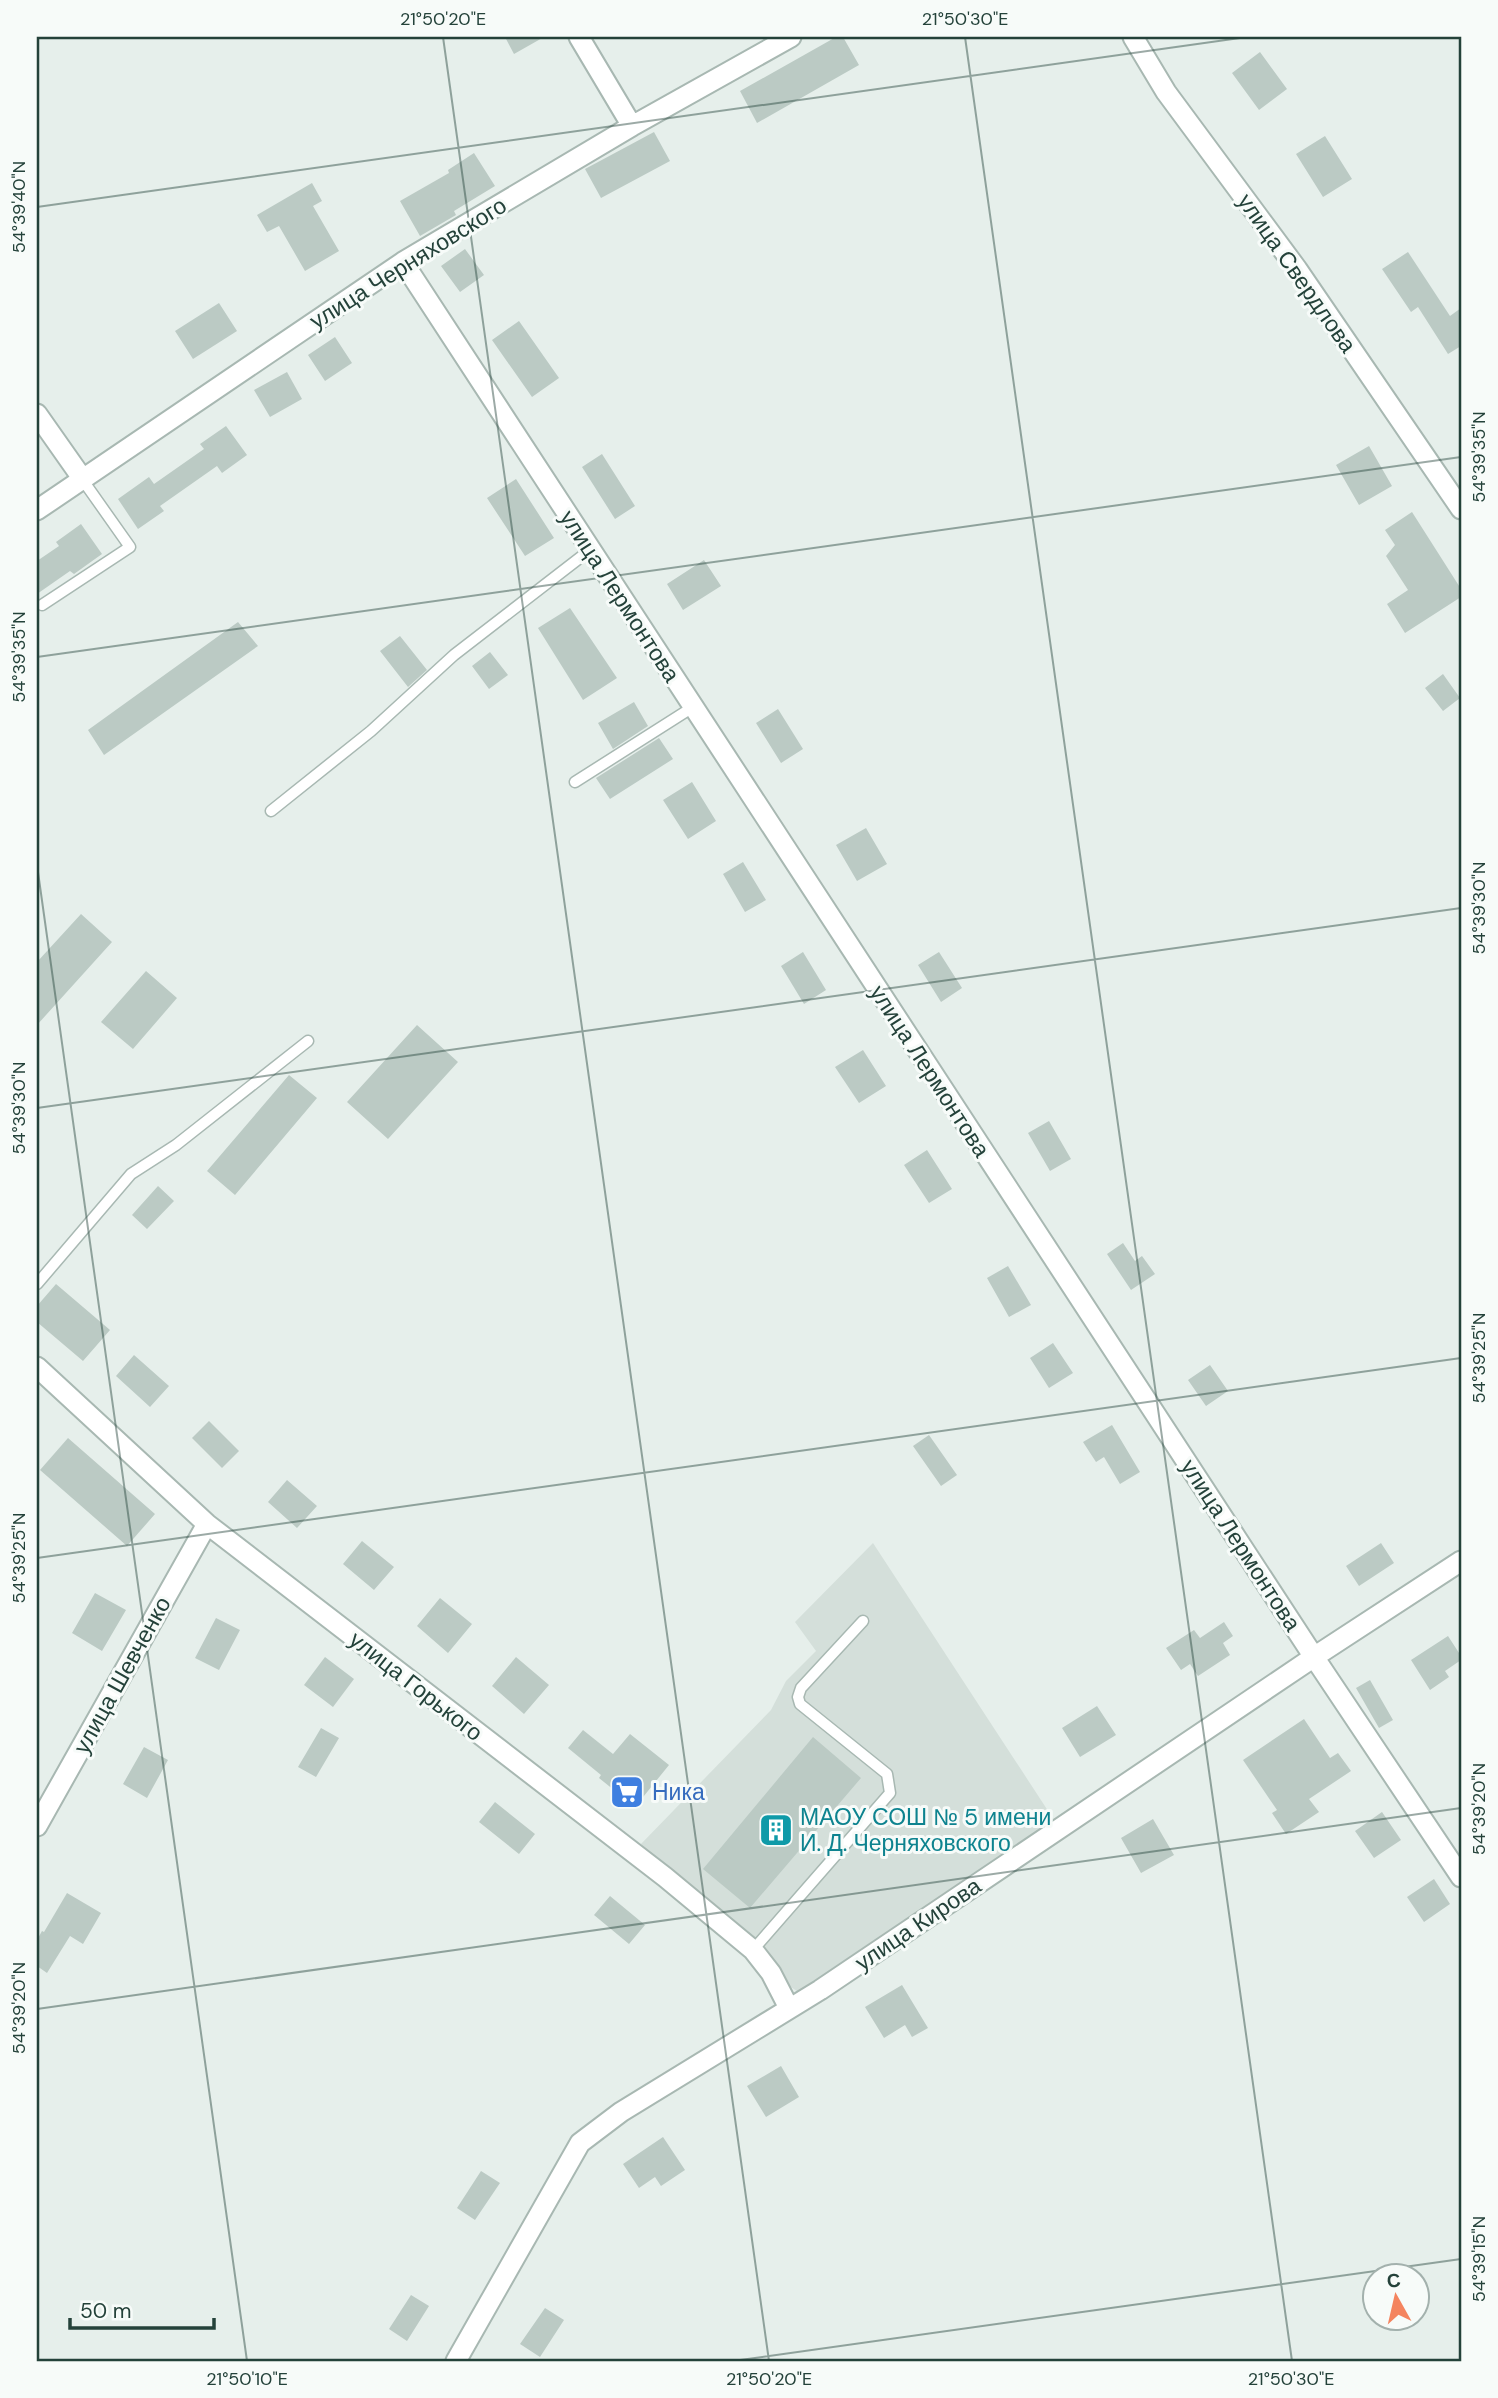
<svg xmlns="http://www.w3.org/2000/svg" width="1498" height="2398" font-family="'DM Sans',sans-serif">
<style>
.built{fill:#d4dfda}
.building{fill:#bbcac4}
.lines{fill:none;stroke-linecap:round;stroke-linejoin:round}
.lane-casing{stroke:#a8b8b2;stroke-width:13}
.street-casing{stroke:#a8b8b2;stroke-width:23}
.lane{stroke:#fff;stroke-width:10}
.street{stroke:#fff;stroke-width:19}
.ticks{fill:none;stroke:#24423a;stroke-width:2;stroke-opacity:0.45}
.labels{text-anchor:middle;stroke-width:6;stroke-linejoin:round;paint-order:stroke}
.street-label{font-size:23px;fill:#24423a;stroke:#f7fbf9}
.shop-label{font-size:23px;fill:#366cbe;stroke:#f7fbf9;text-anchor:start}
.culture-label{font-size:23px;fill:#0d838f;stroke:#f7fbf9;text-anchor:start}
.neatline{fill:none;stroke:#24423a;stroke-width:2.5}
.ticks-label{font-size:18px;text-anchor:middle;fill:#24423a}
</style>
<rect width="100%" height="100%" fill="#e6efeb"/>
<!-- built -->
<path class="built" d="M873,1543L1054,1820L876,1945L808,1987L797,1991L786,1984L641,1844L771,1710L786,1681L816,1651L795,1622Z"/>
<!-- building -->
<path class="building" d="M505,37H544L514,54Z
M836,37H843L859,65L757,123L740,91Z
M1260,52L1287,89L1259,110L1232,73Z
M654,132L670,161L601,198L585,169Z
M1325,136L1352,179L1323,197L1296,154Z
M474,153L495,186L454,211L456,215L420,236L400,201L449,173L448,170Z
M312,183L322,201L313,206L339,251L305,271L279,226L267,232L257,215Z
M465,249L484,275L460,292L441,266Z
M1408,252L1450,316L1461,308V346L1448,354L1418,307L1411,312L1382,269Z
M219,303L237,331L193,359L175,331Z
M519,321L559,378L532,397L492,340Z
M335,337L352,363L325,381L308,355Z
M287,372L302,399L270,417L254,390Z
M226,426L247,455L222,473L217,466L160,506L164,511L138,529L118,499L149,477L154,484L204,449L200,444Z
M1369,446L1392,486L1359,505L1336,465Z
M602,454L635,506L615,519L582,467Z
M516,479L554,538L525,556L487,498Z
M1412,512L1461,589V597L1405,633L1387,604L1408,590L1386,556L1395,545L1385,530Z
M81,524L102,554L74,574L70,571L37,594V561L59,546L56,542Z
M704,560L721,586L683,610L667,584Z
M570,608L617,678L583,700L538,628Z
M238,622L258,646L104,755L88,730Z
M400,636L427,670L408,687L380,651Z
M490,652L508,675L489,689L472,666Z
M1443,674L1460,698L1443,711L1425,688Z
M634,702L648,726L613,749L598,723Z
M778,709L803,749L781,763L756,723Z
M659,738L673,759L610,799L596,778Z
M692,782L716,821L688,839L663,800Z
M866,828L887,864L857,881L836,845Z
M743,862L766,900L745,912L723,874Z
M81,914L112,942L37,1025V962Z
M803,952L826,990L804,1004L781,966Z
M939,952L962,988L941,1002L918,965Z
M146,971L177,998L133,1049L101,1022Z
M417,1025L458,1062L388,1139L347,1102Z
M863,1050L886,1086L859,1103L835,1067Z
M289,1075L317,1098L235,1195L207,1171Z
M1049,1121L1071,1159L1050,1171L1028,1133Z
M927,1150L952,1189L929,1203L904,1165Z
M158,1186L174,1201L147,1229L132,1215Z
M1123,1243L1135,1261L1142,1256L1155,1274L1131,1290L1107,1254Z
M1008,1266L1031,1305L1009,1317L987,1278Z
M56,1284L110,1330L83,1361L37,1322V1306Z
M1053,1343L1073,1373L1049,1388L1030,1358Z
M134,1355L169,1386L150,1407L116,1376Z
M1210,1365L1228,1391L1206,1406L1188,1380Z
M209,1421L239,1451L222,1468L192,1438Z
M1112,1425L1140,1472L1120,1484L1104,1457L1096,1462L1083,1442Z
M929,1435L957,1475L941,1486L913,1446Z
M68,1438L155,1514L127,1546L40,1470Z
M287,1480L317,1506L297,1528L268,1502Z
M362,1541L394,1567L374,1590L343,1564Z
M1381,1543L1394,1563L1359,1586L1346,1566Z
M95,1593L126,1610L102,1651L72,1633Z
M440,1598L472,1624L448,1653L417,1626Z
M216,1618L240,1630L219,1670L195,1658Z
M1224,1622L1233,1636L1223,1643L1230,1655L1198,1676L1190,1664L1181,1670L1166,1648L1194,1630L1200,1638Z
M1448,1636L1461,1656V1660L1445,1671L1449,1677L1430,1690L1411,1660Z
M325,1657L354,1679L333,1707L304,1685Z
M516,1657L549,1685L524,1714L492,1686Z
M1370,1680L1393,1720L1379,1728L1356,1688Z
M1097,1706L1116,1735L1080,1757L1062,1728Z
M1304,1719L1330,1758L1338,1753L1351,1771L1309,1799L1319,1812L1286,1834L1272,1813L1277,1810L1243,1760Z
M321,1728L339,1738L316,1777L298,1767Z
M583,1730L613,1754L630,1734L669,1765L635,1807L599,1778L601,1775L568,1748Z
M813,1737L861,1778L750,1908L703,1869Z
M144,1747L168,1760L147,1798L123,1784Z
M495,1802L535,1834L519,1854L479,1822Z
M1382,1812L1401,1840L1374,1858L1355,1831Z
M1153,1819L1174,1855L1141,1873L1121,1838Z
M1434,1879L1450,1904L1424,1922L1407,1897Z
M67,1893L101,1913L83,1944L70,1936L47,1973L37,1966V1940L42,1931L44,1932Z
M610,1896L645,1925L629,1944L594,1915Z
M902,1985L928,2028L912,2037L905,2025L884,2038L865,2007Z
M781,2066L799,2097L766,2117L747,2086Z
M663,2137L685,2170L661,2186L655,2177L639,2188L623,2164Z
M481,2171L500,2183L475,2220L457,2208Z
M411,2295L429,2306L407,2341L389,2329Z
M545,2308L564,2320L540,2357L520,2344Z"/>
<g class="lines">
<!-- lane casing -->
<g class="lane-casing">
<path id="lane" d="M42,605L130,547L82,479
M575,782L693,707
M271,811L371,731L454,655L590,550
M37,1284L131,1174L176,1145L308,1041
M753,1950L890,1793L887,1774L800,1704L798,1697L801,1688L863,1621"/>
</g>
<!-- street casing -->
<g class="street-casing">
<path id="street" d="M579,37L632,126
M1133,37L1166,92L1297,269L1461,509
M403,262L1314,1657L1461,1877
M37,414L82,478
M37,510L403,262L632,126L791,37
M37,1367L207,1524L665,1877L753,1950L771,1973L789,2008
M37,1826L207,1524
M456,2361L580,2143L621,2112L820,1990L1314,1657L1461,1561"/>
</g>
<!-- lane -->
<use href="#lane" class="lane"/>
<!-- street -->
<use href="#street" class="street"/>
</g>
<!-- ticks -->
<path class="ticks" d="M443,37L769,2361M965,37L1292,2361M37,207L1247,37M37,657L1461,457M37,865L247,2361M37,1108L1461,908M37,1558L1461,1358M37,2009L1461,1808M733,2361L1461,2259"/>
<!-- icons -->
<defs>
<g id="supermarket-square" transform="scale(1.75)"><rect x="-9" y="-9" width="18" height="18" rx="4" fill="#3f7fe0" stroke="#f7fbf9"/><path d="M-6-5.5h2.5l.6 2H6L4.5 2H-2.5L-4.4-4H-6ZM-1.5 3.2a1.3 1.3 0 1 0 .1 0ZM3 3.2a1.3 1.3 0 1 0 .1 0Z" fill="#fff"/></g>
<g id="building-square" transform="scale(1.75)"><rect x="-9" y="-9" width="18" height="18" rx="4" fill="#0f9aa8" stroke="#f7fbf9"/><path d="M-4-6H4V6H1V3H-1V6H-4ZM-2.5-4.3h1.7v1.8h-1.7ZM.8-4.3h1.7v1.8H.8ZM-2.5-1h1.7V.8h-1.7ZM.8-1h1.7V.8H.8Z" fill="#fff"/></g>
</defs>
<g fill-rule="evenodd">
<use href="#supermarket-square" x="627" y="1792"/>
<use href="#building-square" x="776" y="1830"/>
</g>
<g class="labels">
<!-- street labels -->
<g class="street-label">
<text transform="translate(408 263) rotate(-32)" y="8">улица Черняховского</text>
<text transform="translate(1297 273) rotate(55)" y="8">улица Свердлова</text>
<text transform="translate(620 596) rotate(57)" y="8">улица Лермонтова</text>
<text transform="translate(930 1071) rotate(57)" y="8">улица Лермонтова</text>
<text transform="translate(1241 1545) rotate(57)" y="8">улица Лермонтова</text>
<text transform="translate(122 1675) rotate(-61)" y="8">улица Шевченко</text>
<text transform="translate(416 1686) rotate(38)" y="8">улица Горького</text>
<text transform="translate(918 1924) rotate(-34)" y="8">улица Кирова</text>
</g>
<!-- shop labels -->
<g class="shop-label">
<text x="652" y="1800">Ника</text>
</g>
<!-- culture labels -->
<g class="culture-label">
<text x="800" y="1825">МАОУ СОШ № 5 имени<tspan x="800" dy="26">И. Д. Черняховского</tspan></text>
</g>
</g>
<!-- border -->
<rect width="1498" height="2398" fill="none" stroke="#f7fbf9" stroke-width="77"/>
<!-- north arrow -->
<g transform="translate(1396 2297) rotate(352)"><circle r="33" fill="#f7fbf9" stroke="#a3b1ad" stroke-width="2"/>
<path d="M0-5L12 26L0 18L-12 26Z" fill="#f4845f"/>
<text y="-10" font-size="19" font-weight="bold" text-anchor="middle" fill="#24423a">С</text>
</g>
<!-- scale -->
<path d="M70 2318v10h144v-10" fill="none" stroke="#24423a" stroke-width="3.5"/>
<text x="80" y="2318" font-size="21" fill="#24423a" stroke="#f7fbf9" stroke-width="5" paint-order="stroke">50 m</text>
<rect x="38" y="38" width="1422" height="2322" class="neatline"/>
<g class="ticks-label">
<text x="443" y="25">21°50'20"E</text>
<text x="965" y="25">21°50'30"E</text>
<text transform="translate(19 207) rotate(-90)" y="6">54°39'40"N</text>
<text transform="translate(1479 457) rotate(-90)" y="6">54°39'35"N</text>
<text transform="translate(19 657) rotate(-90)" y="6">54°39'35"N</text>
<text transform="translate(1479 908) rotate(-90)" y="6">54°39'30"N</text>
<text transform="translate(19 1108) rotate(-90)" y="6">54°39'30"N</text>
<text transform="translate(1479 1358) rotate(-90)" y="6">54°39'25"N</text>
<text transform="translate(19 1558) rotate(-90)" y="6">54°39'25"N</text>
<text transform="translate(1479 1809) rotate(-90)" y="6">54°39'20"N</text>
<text transform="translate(19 2008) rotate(-90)" y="6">54°39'20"N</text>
<text transform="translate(1479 2259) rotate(-90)" y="6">54°39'15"N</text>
<text x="247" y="2385">21°50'10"E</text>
<text x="769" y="2385">21°50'20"E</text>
<text x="1291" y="2385">21°50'30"E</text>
</g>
</svg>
